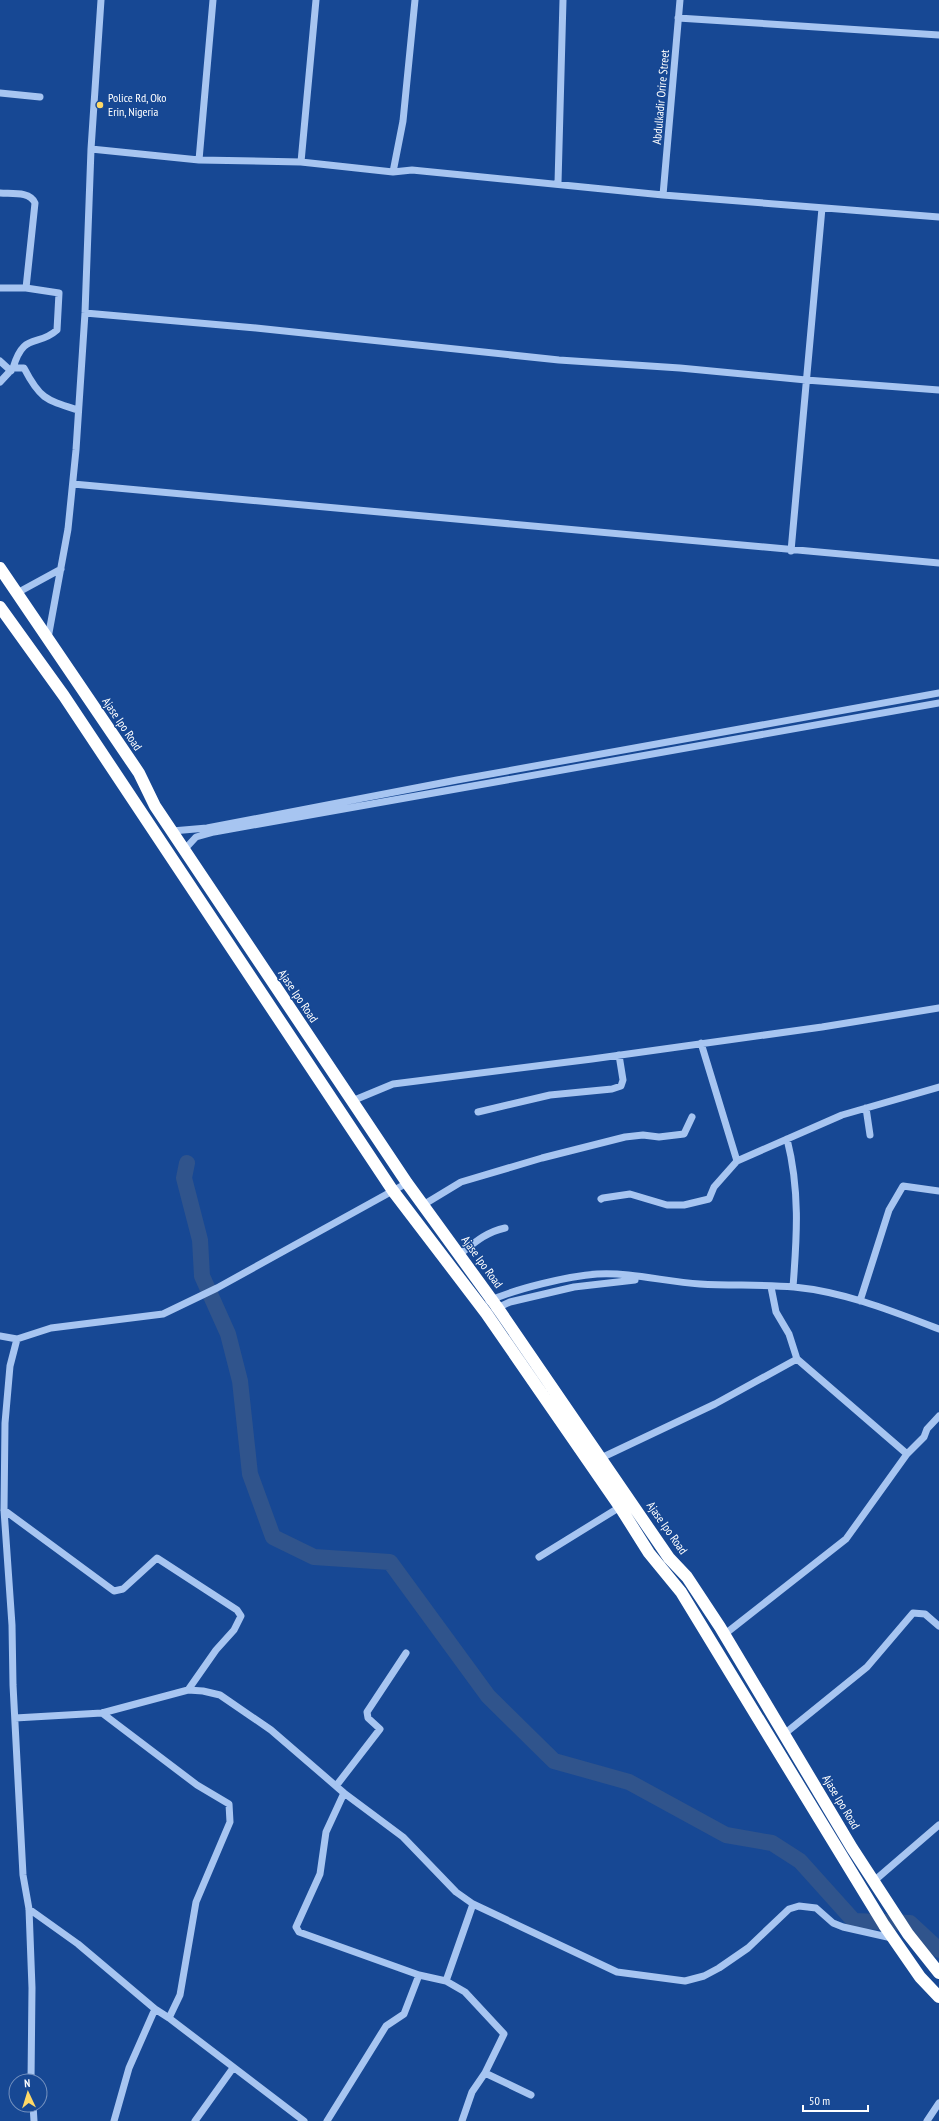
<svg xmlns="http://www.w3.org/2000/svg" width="939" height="2121" font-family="'PT Sans Narrow',sans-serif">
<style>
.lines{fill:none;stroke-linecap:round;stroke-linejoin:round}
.river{stroke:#30548c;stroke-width:16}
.minor{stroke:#a7c5f1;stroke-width:7}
.highway{stroke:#fff;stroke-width:12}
.poi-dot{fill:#ffd967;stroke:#174894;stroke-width:1.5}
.labels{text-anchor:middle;stroke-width:3;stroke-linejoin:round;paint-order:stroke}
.street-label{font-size:12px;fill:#fff;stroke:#174894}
.poi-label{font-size:12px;fill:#fff;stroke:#174894;text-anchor:start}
</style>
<rect width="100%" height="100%" fill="#174894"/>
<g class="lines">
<!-- river -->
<path class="river" d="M187,1163L184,1178L200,1240L202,1276L228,1334L240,1381L250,1474L273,1537L314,1557L390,1562L488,1696L554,1761L629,1782L726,1835L772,1843L800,1861L854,1921L910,1923L939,1950"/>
<!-- minor -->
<path class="minor" d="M678,18L939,35
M0,93L40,97
M91,149L199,160L301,162L393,172L412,170L663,195L939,217
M199,160L213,0
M301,162L316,0
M393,172L403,121L415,0
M558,183L563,0
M0,193C11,194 30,191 35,203L26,288
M663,195L680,0
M0,288H26L59,293L57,330C37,348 24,331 13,368
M85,313L256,328L559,360L680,368L806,380L939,390
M0,361L11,371
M0,382L13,368H24C40,399 46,400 78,410
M73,484L939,563
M791,551L822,208
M17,593L61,569
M48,638L68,529L76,450L85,313L91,149L101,0
M172,831L207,828L457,780L939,693
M184,850L196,837L214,832L939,703
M701,1043L737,1161
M352,1101L393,1084L592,1059L822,1027L939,1008
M866,1108L870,1135
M478,1112L550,1095L612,1089L621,1086L623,1080L619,1055
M787,1139C800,1190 797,1236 793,1287
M601,1199L603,1198L630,1194L667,1205H684L709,1199L714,1187L737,1161L842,1115L939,1087
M423,1205L461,1182L542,1158L625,1137L643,1135L659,1137L684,1134L692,1117
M459,1255C474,1243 486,1232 505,1228
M771,1287L776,1312L789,1334L797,1359L907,1454
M489,1301C515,1289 568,1276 597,1274C632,1272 666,1282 700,1284C731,1286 763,1284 794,1287C845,1292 892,1311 939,1329
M860,1301L889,1210L903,1186L939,1191
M495,1309L510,1302L574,1287L635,1280
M0,1336L17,1339L51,1328L163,1314L217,1288L407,1183
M17,1339L10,1366L5,1423L4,1510L12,1625L13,1685L23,1875L29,1909L32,1988L31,2081
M601,1458L715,1404L797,1359
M4,1510L114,1591L123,1589L157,1558L237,1610L241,1616L234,1630L216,1650L188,1690
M539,1557L620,1507
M725,1634L846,1539L907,1454L924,1437L927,1429L939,1416
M102,1713L197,1785L229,1804L230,1822L196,1902L180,1995L169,2018
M15,1718L102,1713L188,1690L203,1691L220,1695L271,1730L344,1793L403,1837L456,1892L473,1904L617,1972L685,1981L704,1976L719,1968L748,1948L789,1909L799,1906L816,1908L833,1923L843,1927L892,1938
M783,1735L867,1667L913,1613L925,1614L939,1626
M336,1786L380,1729L368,1718L367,1712L406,1653
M344,1793L326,1832L320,1874L296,1927L299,1932L419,1975L446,1981L465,1992L504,2034L485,2073L472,2092L462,2121
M874,1881L939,1825
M29,1909L78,1944L155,2009L169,2018L304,2121
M446,1981L473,1904
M485,2073L531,2095
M33,2105L34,2121
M114,2121L129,2068L155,2009
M195,2121L233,2068
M327,2121L386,2026L404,2014L419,1975
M927,2121L939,2103"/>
<!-- highway -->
<path class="highway" d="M0,568L139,773L155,806L407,1183L497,1307L669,1558L687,1577L720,1627L852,1848L908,1934L939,1973
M0,607L64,696L393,1191L486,1313L620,1507L649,1553L681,1592L884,1925L920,1977L939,1997"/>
</g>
<!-- markers -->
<circle class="poi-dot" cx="100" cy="105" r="4"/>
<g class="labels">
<!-- street labels -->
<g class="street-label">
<text transform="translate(661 97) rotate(-85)" y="4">Abdulkadir Orire Street</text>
<text transform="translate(122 724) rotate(56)" y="4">Ajase Ipo Road</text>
<text transform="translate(298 996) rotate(56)" y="4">Ajase Ipo Road</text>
<text transform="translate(482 1262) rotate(54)" y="4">Ajase Ipo Road</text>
<text transform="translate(667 1528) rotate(55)" y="4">Ajase Ipo Road</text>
<text transform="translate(841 1802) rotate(59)" y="4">Ajase Ipo Road</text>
</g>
<!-- poi labels -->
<g class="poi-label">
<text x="108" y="102">Police Rd, Oko<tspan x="108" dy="14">Erin, Nigeria</tspan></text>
</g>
</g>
<!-- north arrow -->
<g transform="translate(28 2093) rotate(356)"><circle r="19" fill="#174894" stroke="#7491bf"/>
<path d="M0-3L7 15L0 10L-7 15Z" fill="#ffd967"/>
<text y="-6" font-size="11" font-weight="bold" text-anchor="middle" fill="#ffffff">N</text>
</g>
<!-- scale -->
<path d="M803 2105v6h65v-6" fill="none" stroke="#ffffff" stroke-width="2"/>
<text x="809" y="2105" font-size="12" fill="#ffffff" stroke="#174894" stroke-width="3" paint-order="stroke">50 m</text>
</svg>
